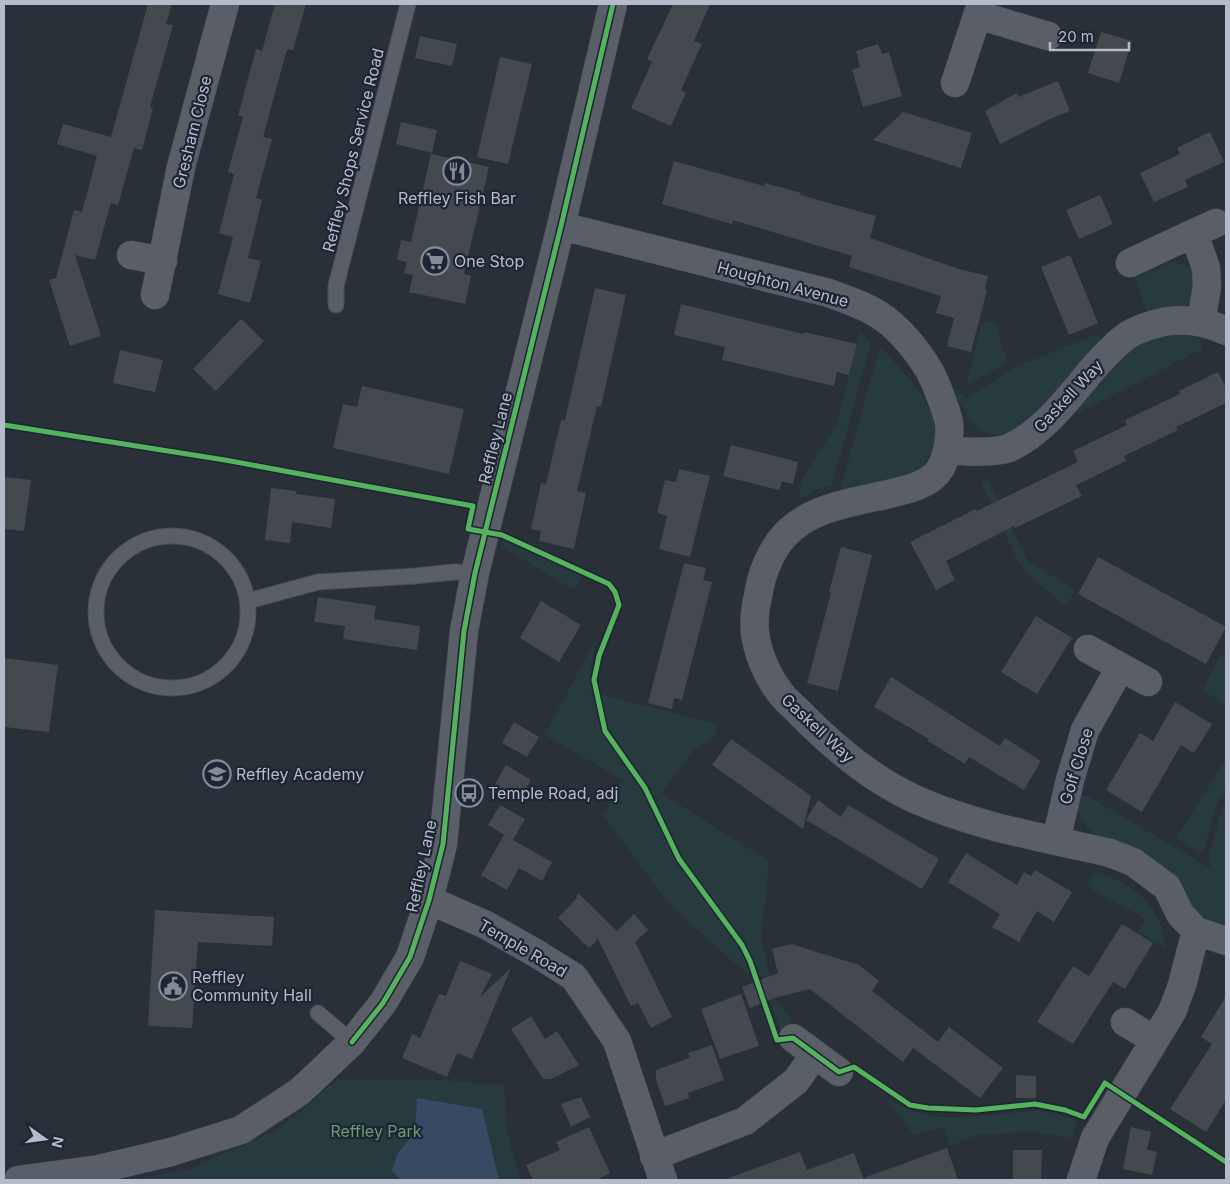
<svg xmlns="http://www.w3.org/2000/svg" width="1230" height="1184" font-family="Inter,sans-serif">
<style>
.green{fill:#273a3e}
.water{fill:#384963}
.building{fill:#444950}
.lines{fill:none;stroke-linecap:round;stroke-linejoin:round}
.service-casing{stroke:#484c53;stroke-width:17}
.minor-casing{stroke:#484c53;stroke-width:29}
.service{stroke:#5a5e66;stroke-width:15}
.minor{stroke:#5a5e66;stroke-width:28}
.cycleway-casing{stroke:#1d2633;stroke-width:8}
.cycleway{stroke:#56b35d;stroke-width:5}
.labels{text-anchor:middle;stroke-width:4.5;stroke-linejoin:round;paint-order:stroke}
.street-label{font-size:16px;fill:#b4bcc9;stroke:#1d2633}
.poi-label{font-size:16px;fill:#b4bcc9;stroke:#1d2633;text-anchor:start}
.park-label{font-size:16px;fill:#6b9a76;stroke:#1d2633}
</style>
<rect width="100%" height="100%" fill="#2a3038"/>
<!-- green -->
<path class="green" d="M1170,263C1181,263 1188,265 1196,271L1191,303L1180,308L1148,314L1135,278Z
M995,321L1007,363L966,385L982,323Z
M1197,330L1203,349L1073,415L1069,408L1132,341Z
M860,331L871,342L832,485L813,491L798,500L802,479L837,424Z
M1098,334L1103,340L1024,428L1002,436L993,435L979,429L969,418L949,386L966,397L971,396L1013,368Z
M880,346C905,375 953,416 929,457C926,462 923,470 918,472C895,484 865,486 840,491Z
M988,478L1027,560L1075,590L1066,607L1028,574L1019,564L981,483Z
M504,540L582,576L574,590L502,547Z
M596,638L590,676L592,696L604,695L716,724L717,735L693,751L661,793L769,861L761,938L775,998L792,1021L781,1033L761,974L752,978L696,929L662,895L603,815L623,780L545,735Z
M1226,653V705L1202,690L1220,656Z
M1226,759V786L1216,807L1204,849L1199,853L1176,838Z
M1082,796H1088L1210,868V853L1221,812L1226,801V929L1205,923L1091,831C1082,822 1077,812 1076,799Z
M1095,871C1121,881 1145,891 1158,919C1162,928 1164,939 1166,948L1138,932L1146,919L1087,887Z
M337,1080H446L481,1084L504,1085L507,1132L520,1180H130L190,1169L279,1129Z
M890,1098C928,1131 995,1111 1040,1111C1052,1111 1065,1117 1077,1121L1070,1140L1062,1137L1037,1132L981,1134L950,1146L944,1128L913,1135L905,1121L887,1103Z"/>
<!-- water -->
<path class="water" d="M417,1098L482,1109L499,1180H401L392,1171L397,1155L415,1131Z"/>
<!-- building -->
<path class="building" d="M148,4H172L166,24L173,25L150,107L153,108L142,150L134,148L118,205L111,203L95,260L75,255L101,336L70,346L49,280L56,278L74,210L82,212L97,156L57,144L63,124L111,137Z
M275,4H306L293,50L287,49L263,137L272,139L256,198L262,200L248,258L261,261L250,303L218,294L233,237L219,233L234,174L228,172L243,117L238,116L256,49L262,51Z
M673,4H710L694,41L702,44L681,90L686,93L671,126L631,108L652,62L647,59Z
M1101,32L1132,41L1119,83L1088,73Z
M420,36L457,44L452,66L415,58Z
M878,44L882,54L889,52L902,96L863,107L852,70L860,67L856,51Z
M500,57L532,64L508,164L477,157Z
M1058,81L1070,111L1050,119L1000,144L985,111L1017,93L1018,97Z
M903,112L972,133L961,168L873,140Z
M401,122L437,130L432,153L396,144Z
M1210,132L1224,162L1185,180L1188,187L1154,202L1140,173L1180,154L1177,148Z
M431,154L489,167L464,274L471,276L465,304L409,292L413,275L404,273L407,262L397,260L401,240L411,242Z
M674,161L764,186L765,183L801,193L800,195L876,216L870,238L959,269L988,276L985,289L987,290L971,352L947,346L954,318L936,313L941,296L849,267L852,256L733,220L732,224L662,204Z
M1100,195L1113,224L1079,239L1066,210Z
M1070,255L1098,323L1069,335L1041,267Z
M595,288L626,295L601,407L597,406L577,491L586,493L574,549L539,541L541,531L531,529L541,483L546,484L561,420H565Z
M681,304L803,334L804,332L857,344L849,375L837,372L834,386L722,360L725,347L674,335Z
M241,319L264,341L216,391L193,369Z
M120,350L163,360L155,392L113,383Z
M1218,372L1226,388V403L1176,427L1178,430L1124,456L1126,461L1076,485L1082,496L1015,528L1014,526L946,561L955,580L936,590L910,542L976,509L977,511L1078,462L1073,451L1127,425L1125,420L1180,394L1179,391Z
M362,386L464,409L449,474L333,448L343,404L357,407Z
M731,445L798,462L793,484L782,481L779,490L723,476Z
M679,469L710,476L690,557L659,549L667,516L657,513L665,480L676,482Z
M4,477L31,480L24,531L4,529Z
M271,488L296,491V494L335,499L331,528L292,522L290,543L265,540Z
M841,547L872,555L838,691L807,683L831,593L829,592Z
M1098,557L1226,627L1206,664L1078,594Z
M684,563L706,568L703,580L712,582L682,700L674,698L672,709L648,703Z
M318,597L376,606L374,619L420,626L417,650L343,639L345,626L314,622Z
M541,601L581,625L559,662L520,638Z
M1036,616L1072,638L1037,694L1001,672Z
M4,658L58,665L49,732L4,727Z
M891,677L1000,746L1005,738L1041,761L1024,790L969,757L965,764L928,741L929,739L874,707Z
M1175,702L1212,724L1194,753L1181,745L1142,812L1106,790L1140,733L1153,741Z
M514,722L539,737L527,757L502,743Z
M731,739L811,796L803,829L712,765Z
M506,765L531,780L519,800L494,786Z
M818,800L841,817L848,805L939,859L922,889L806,820Z
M500,805L525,819L513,840L488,825Z
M504,835L552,862L542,881L519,868L507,890L481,875Z
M966,853L1017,885L1024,872L1031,876L1035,870L1072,892L1054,922L1037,911L1019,942L992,927L1000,914L948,882Z
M579,894L617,931L634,914L648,930L635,942L672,1017L651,1028L638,1003L631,1006L598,939L589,948L558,918L577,898L576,896Z
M155,910L274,917L272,946L198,942L192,1028L148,1026Z
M1122,924L1153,943L1125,989L1113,982L1073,1044L1037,1022L1073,966L1089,976Z
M791,944L859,965L879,981L872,991L938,1042L949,1027L1003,1068L980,1098L913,1048L903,1062L810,989L774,998L750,1008L742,987L778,973L772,949Z
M460,961L492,974L480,997L511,968L472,1059L457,1053L447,1077L402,1058L412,1034L420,1038L439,994L446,996Z
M741,994L759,1046L720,1059L701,1009Z
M1226,996V1100L1206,1132L1170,1109L1212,1044L1201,1037Z
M531,1016L545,1039L557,1031L579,1065L551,1079H543L511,1029Z
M712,1045L724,1080L688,1093L689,1098L665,1106L656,1079V1070L690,1058L688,1053Z
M1016,1075L1036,1076V1098H1016Z
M581,1097L590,1117L571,1127L561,1104Z
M589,1127L610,1173L596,1180H533L526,1165L560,1150L556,1142Z
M1131,1127L1151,1132L1147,1150L1157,1152L1152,1175L1123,1169Z
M947,1148L958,1180H866V1177Z
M1013,1150H1042L1041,1180H1013Z
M800,1152L807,1170L854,1153L864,1180H730L729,1178Z"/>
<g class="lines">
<!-- service casing -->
<g class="service-casing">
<path id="service" d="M336,305V286L408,4
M96 612a76 76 0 1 1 152 0a76 76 0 1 1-152 0Z
M248,601L318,582L415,576L454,572L475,573
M318,1013L352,1042"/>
</g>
<!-- minor casing -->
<g class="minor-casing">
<path id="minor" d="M978,15L1048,36
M955,83L981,4
M561,226L829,293C848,300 869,307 885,319C905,334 928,363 937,387C941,398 947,412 949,423C951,439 946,466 934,476C922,487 904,490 889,494C854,502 810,507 784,536C770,552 761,575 758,596C755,609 753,625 756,639C759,656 768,677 779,691C784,699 792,705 799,712C833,747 872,780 917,800C978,827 1045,838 1110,853L1133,862L1167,887L1180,914L1196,931L1226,941
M1194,233L1216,223
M131,255L163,261
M1130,263L1194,233L1206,268L1207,286L1201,322
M155,295L181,167L225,4
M949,450C963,452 996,453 1009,448C1046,431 1071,394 1097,364C1107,354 1116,343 1128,335C1139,328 1151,325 1163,322C1185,318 1207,322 1226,331
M1088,649L1148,682
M1056,841L1070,780L1085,730L1120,668
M429,900L486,925L539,955L574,977L617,1041L663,1180
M1125,1022L1154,1040
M793,1038L839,1072
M654,1156L745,1121L796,1081L815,1054
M18,1180L99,1169L171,1152L241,1130L299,1092L311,1081L352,1042L383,1003L410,957L429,900L443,844L464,631L475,573L561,226L613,4
M1081,1180L1095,1138L1172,1012L1182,985L1196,931"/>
</g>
<!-- service -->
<use href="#service" class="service"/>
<!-- minor -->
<use href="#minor" class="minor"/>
<!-- cycleway casing -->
<g class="cycleway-casing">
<path id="cycleway" d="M4,425L225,460L473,506L468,529L502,535L609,584L615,592L619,605L599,656L594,680L605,731L645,788L679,859L742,945L750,961L777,1040L793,1038L839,1072L854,1067L910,1105L928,1108L976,1110L1035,1104L1065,1110L1084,1117L1105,1083L1226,1162
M352,1042L383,1003L410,957L429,900L443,844L464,631L475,573L561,226L613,4"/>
</g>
<!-- cycleway -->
<use href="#cycleway" class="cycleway"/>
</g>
<!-- icons -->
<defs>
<g id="restaurant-ring" transform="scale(1.4375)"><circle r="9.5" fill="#1d2633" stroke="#848b96" stroke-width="1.5"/><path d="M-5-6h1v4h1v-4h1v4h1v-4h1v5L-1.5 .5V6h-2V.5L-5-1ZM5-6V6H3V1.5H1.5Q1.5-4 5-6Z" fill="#848b96"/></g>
<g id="supermarket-ring" transform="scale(1.4375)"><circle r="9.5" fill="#1d2633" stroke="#848b96" stroke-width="1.5"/><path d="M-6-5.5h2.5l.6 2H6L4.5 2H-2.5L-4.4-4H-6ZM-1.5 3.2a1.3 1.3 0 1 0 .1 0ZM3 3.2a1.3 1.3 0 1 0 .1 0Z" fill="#848b96"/></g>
<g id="school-ring" transform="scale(1.4375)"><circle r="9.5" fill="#1d2633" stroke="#848b96" stroke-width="1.5"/><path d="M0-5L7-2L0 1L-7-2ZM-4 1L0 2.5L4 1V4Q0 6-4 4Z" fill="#848b96"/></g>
<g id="bus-ring" transform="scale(1.4375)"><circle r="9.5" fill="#1d2633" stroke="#848b96" stroke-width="1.5"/><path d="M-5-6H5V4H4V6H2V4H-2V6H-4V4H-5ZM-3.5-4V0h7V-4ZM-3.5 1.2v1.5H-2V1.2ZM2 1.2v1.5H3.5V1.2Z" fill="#848b96"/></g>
<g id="civic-ring" transform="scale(1.4375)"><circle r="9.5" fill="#1d2633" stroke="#848b96" stroke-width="1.5"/><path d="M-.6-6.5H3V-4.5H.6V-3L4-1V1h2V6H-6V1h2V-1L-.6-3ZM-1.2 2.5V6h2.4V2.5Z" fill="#848b96"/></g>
</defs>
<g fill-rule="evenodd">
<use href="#restaurant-ring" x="457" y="171"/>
<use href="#supermarket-ring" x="435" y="261"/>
<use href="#school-ring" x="217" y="774"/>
<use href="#bus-ring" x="469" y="793"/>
<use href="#civic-ring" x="173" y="986"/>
</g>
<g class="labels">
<!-- street labels -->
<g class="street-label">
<text transform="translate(192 132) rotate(-76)" y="6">Gresham Close</text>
<text transform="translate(353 150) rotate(-76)" y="6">Reffley Shops Service Road</text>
<text transform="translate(783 284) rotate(15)" y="6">Houghton Avenue</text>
<text transform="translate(1068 396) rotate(-47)" y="6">Gaskell Way</text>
<text transform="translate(495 438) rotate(-76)" y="6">Reffley Lane</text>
<text transform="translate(818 728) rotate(43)" y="6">Gaskell Way</text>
<text transform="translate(1076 766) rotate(-73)" y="6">Golf Close</text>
<text transform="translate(421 866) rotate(-78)" y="6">Reffley Lane</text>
<text transform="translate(523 948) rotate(30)" y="6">Temple Road</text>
</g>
<!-- poi labels -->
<g class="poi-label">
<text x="457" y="204" text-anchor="middle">Reffley Fish Bar</text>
<text x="454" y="267">One Stop</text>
<text x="236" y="780">Reffley Academy</text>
<text x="488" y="799">Temple Road, adj</text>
<text x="192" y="983">Reffley<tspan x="192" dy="18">Community Hall</tspan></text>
</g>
<!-- park labels -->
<g class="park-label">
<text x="376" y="1137">Reffley Park</text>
</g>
</g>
<!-- border -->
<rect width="1230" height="1184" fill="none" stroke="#b4bcc9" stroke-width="10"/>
<!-- north arrow -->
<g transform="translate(45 1139) rotate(104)" stroke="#1d2633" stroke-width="4" paint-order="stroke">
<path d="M0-4L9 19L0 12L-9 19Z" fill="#b4bcc9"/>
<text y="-8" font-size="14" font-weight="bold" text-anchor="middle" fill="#b4bcc9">N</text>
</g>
<!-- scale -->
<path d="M1050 42v8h79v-8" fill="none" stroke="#b4bcc9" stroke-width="2.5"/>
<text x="1058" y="42" font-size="15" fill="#b4bcc9" stroke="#1d2633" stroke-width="4" paint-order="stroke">20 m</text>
</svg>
